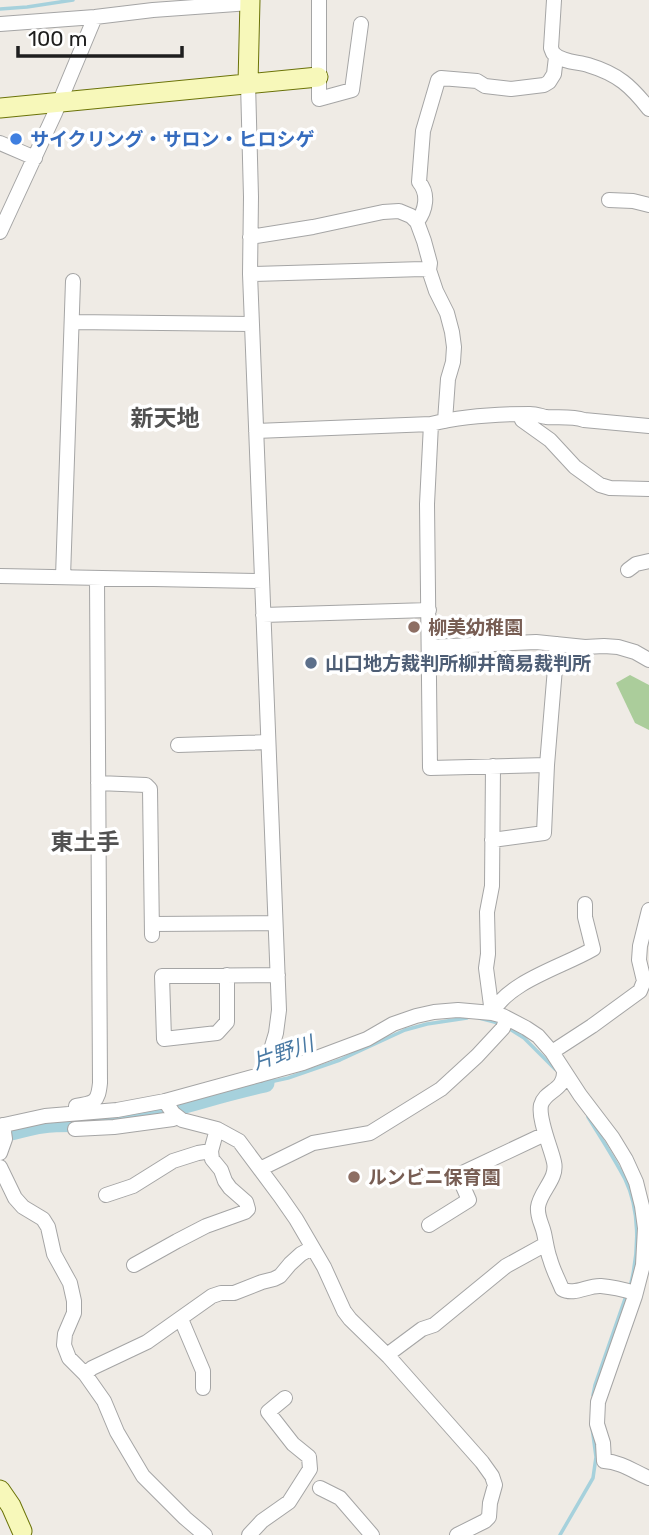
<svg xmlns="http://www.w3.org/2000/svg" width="649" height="1535" font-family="Rubik,'Noto Sans JP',sans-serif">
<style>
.forest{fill:#abcd9b}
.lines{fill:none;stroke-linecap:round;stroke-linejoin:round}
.stream{stroke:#a6d1dc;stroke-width:3.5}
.river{stroke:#a6d1dc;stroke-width:19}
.street-casing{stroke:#a5a5a5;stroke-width:16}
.secondary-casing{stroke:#6b7308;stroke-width:21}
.street{stroke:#fff;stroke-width:14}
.secondary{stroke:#f7f8ba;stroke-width:19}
.shop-dot{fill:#3f7fe0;stroke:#fff;stroke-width:2.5}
.education-dot{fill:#8d6e63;stroke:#fff;stroke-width:2.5}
.service-dot{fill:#5c6f8a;stroke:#fff;stroke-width:2.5}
.labels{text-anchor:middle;stroke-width:7;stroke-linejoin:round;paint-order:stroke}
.shop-label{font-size:19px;font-weight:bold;fill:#366cbe;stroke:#fff;text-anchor:start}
.education-label{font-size:19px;font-weight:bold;fill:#785e54;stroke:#fff;text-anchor:start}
.service-label{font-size:19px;font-weight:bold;fill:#4e5e75;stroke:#fff;text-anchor:start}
.water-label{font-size:21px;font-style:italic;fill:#4a7aa4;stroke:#fff}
.quarter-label{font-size:23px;font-weight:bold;fill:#515151;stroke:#fff}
</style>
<rect width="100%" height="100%" fill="#efebe5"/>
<!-- forest -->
<path class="forest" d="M630,675L649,685V730L635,723L616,683Z"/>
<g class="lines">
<!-- stream -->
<path class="stream" d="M0,9L27,7L73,0
M479,1018L502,1024
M508,1028L524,1038L555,1069
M265,1083L288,1078L340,1060L405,1030L427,1024L467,1018
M588,1117C601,1138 614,1158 625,1179C640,1210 639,1250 631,1283
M593,1395L595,1385L627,1293
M560,1535L593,1478L596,1457L592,1427"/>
<!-- river -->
<path class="river" d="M0,1133C14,1131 28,1126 42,1124C64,1121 86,1124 107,1121C161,1114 212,1094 265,1083"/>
<!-- street casing -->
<g class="street-casing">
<path id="street" d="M319,0V99L352,90L361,24
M554,0L551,48L553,53C561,62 577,62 588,65C618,74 631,86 649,109
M0,24L95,17L153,10L250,3
M248,83L251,197L250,274L279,1010L276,1033L270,1053L260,1075
M0,143L35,158
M609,200L633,201L649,205
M417,222C426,210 429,194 419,182L423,131L438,80L441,78L477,81L485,86L511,89L544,85L549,82L554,74L556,57
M0,232L55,113L95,17
M250,237L313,227L383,212L399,211L411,216L417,222L424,241L430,263L429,270L436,291L447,313L452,332L454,347L453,362L448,379L445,421
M250,274L423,269L429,270
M72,322L252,324
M520,415L522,420L550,440L575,467L600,485L610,488L649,489
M431,424L427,504L430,768L547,765
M256,431L431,424C463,416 498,414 530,414C536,414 541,416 546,417C559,418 572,416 584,420L649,426
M628,570L636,564L649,561
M0,576L262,581
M63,577L73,281
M263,615L429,610
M429,647L536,642L585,647L604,646L618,647L635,652L649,660
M178,745L268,742
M98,783L146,785L150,789L152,935
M492,840L544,833L547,765L557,644
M152,924L275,923
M227,975V1022L217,1033L164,1039L162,976L278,975
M492,1013L486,968L488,954L487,912L492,886L493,766
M492,1013C509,981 562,967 593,949L585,917V904
M552,1052L592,1026L640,991L644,981L639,960L640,946L649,910
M564,1071C565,1091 545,1090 541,1105C538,1119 551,1148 554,1162C558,1179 540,1191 538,1207C537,1217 542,1224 544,1233C546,1242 547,1251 550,1259C553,1270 558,1279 562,1289C574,1296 588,1285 601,1286C612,1287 625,1290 635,1293
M165,1101L173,1113L182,1120L217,1129L239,1141L280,1196L296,1219L324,1267L344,1311L350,1319L389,1357L482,1462L492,1476L495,1485L490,1503L489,1517L485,1521L457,1535
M76,1106C95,1103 98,1102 100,1083L97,578
M0,1126L45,1116L117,1110L165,1101L303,1063L367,1039L393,1024L416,1016L434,1012L458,1010L492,1013L503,1016L526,1028L538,1036L552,1052L580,1095L612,1137L626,1160L636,1182L642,1206L645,1228L643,1265L635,1296L598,1402L597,1424L603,1443L604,1461C622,1462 634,1472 649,1478
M75,1129L114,1127L173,1119L176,1116
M0,1153L5,1139L3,1125
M0,1167L15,1198L23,1207L43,1219L48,1227L54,1254L70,1283L74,1301V1313L65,1334L64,1345L69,1358L85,1374L104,1401L117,1432L143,1476L185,1518L205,1535
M260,1169L313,1143L370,1133L441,1089L477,1056L503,1028L507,1018
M106,1195L133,1186L173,1161L198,1153L211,1151
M429,1225L469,1200L458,1175L545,1134
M134,1265L177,1241L206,1226L245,1212L248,1209L246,1202L230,1188L225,1181L221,1170L212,1159L211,1151L217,1129
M181,1319L203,1371V1388
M387,1355L422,1329L434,1325L506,1266L546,1244
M85,1374L92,1368L147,1342L212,1296L221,1293H234L262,1282L274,1279L280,1276L290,1264L301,1254L312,1248
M320,1488L340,1498L372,1535
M249,1535L262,1521L289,1502L310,1469L309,1457L293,1444L268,1412L285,1398"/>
</g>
<!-- secondary casing -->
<g class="secondary-casing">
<path id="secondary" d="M248,83L250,0
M0,108L318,77
M0,1490L11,1506L22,1531"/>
</g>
<!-- street -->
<use href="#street" class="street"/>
<!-- secondary -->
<use href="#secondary" class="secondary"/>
</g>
<!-- markers -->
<circle class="shop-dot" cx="16" cy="139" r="7"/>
<g class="education-dot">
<circle cx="414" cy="627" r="7"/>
<circle cx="354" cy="1177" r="7"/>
</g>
<circle class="service-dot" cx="311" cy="663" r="7"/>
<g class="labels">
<!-- shop labels -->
<g class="shop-label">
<text x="30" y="146">サイクリング・サロン・ヒロシゲ</text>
</g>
<!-- education labels -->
<g class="education-label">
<text x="428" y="634">柳美幼稚園</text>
<text x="368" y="1184">ルンビニ保育園</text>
</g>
<!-- service labels -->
<g class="service-label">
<text x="325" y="670">山口地方裁判所柳井簡易裁判所</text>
</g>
<!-- water labels -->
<g class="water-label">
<text transform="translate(283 1053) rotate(-19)" y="7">片野川</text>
</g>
<!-- quarter labels -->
<g class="quarter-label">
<text x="165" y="426">新天地</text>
<text x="85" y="850">東土手</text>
</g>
</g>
<!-- scale -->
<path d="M18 46v10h164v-10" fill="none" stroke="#1e1e1e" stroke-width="3.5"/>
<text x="28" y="46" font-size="21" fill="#1e1e1e" stroke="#ffffff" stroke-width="5" paint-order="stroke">100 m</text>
</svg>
